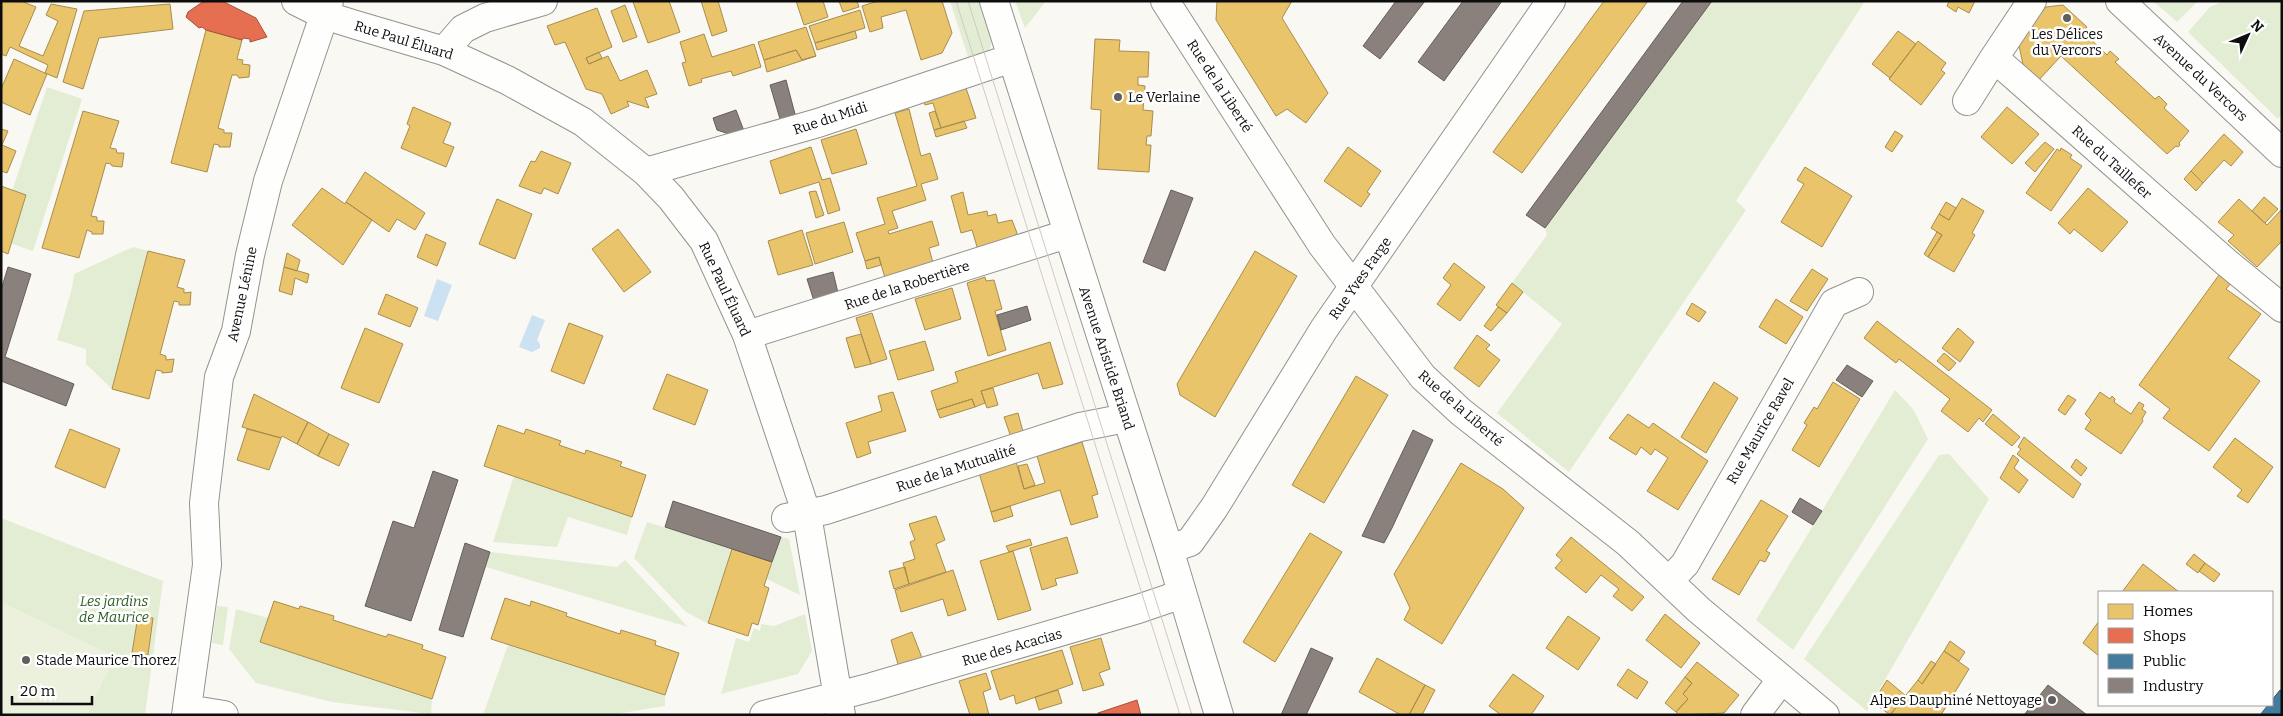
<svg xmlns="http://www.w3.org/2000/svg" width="2283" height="716" font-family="Bitter,serif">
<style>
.green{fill:#e2edd4}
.pitch{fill:#ebf1dd}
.water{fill:#cce1f1}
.homes{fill:#e9c46a;stroke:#a78d4e}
.shops{fill:#e76f51;stroke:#a6523d}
.public{fill:#457b9d;stroke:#345a72}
.industry{fill:#8a817c;stroke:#645e5b}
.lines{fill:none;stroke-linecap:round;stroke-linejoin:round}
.minor-casing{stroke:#949390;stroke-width:30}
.minor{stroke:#fefefd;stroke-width:28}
.tram{stroke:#d5c7c5;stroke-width:1}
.poi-dot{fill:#605f5d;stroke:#fff;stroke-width:2}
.labels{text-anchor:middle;stroke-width:5;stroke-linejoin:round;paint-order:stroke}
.poi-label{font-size:14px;fill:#0d0d0d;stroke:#fff;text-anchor:start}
.street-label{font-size:14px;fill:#0d0d0d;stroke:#fff}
.park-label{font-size:14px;font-style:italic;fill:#2c5d24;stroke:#fff}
</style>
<rect width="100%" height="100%" fill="#faf8f2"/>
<!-- green -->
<path class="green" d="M950,1H979L992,41L989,51L968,57Z
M1015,1H1046L1025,28Z
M1712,1H1865L1736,201L1746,210L1569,472L1497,413L1562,324L1512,283L1547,235L1545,228Z
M2153,1H2198L2177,22Z
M2224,1H2282V114L2278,119L2188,32L2210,7Z
M47,87L82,99L33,251L10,243L26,196L12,191Z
M133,247L148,251L112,389L86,364V349L57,340L72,288L74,274Z
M1895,390L1913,409L1928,439L1793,650L1756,620Z
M1949,454L1989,499L1867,711L1804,659L1939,455Z
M514,476L632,517L627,535L568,517L557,547L493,542Z
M1,518L163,581L145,715H87L114,657L1,602Z
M647,522L732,549L707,623L686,612L634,558Z
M781,537L789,539L800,595L767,579Z
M490,552L617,567L625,560L688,627L486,567Z
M217,606L228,607L223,645L212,643Z
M236,609L268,618L260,642L432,699L431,714L332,702L256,683L229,649Z
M805,614L812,651L798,674L721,694L736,638L749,642L754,628L760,631L761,624L774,626Z
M508,645L665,695V706L610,715H483Z"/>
<!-- pitch -->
<path class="pitch" d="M1,602L114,657L87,715H1Z"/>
<!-- water -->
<path class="water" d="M437,279L452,285L438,321L424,316Z
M532,315L545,320L537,340L540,344V348L532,352L519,347Z"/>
<!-- homes -->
<path class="homes" d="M1,1H21L36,7L19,46L43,56L58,21L46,15L51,4L77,9L57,78L45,73L48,65L10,47L6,56L1,54Z
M636,1H669L680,32L648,43L633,2Z
M701,1H718L727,31L712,36Z
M796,1H823L828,17L804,25Z
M839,1H857L859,7L843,12Z
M878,1H942L952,33L942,53L921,60L906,10L881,17L883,28L870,32L862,6Z
M1217,1H1292L1282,18L1328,93L1306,123L1287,109L1276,116L1216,20Z
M1604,1H1648L1522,173L1493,152Z
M1949,1H1975L1969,13L1958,7L1956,12L1947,6Z
M170,4L173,29L99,38L83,89L63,82L84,11Z
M625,5L637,37L623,42L611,11Z
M2063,5L2087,27L2083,32L2107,55L2110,51L2119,59L2115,62L2155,99L2159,96L2167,104L2164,108L2189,131L2179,143L2180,145L2178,147L2176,146L2167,154L2061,56L2037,82L2024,69L2018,41L2046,7Z
M597,8L612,47L586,58L589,64L608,56L620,81L647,70L657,94L645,98L649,108L627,101L629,106L611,114L602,94L586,89L565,42L555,45L547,26Z
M860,10L865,28L815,43L809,26Z
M806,27L816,56L802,60L796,50L764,60L758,42Z
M206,30L242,40L237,59L243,60L242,64L250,65L249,77L239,78L237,75H232L218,128L224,130V133H232L230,147H219V145L214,144L207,172L171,163Z
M855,31L857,38L817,50L815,43Z
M1898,31L1916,44L1890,78L1872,64Z
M704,34L712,57L754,44L761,67L733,76L731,71L701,79L702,82L689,86L682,63L686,62L680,42Z
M1095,39L1120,40L1119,51L1149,52L1148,77H1138V85L1145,86L1143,110L1153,111L1151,136H1147L1146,145H1151L1149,172L1098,169L1101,110L1091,109Z
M1918,41L1946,63L1941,70L1945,73L1921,105L1889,79Z
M796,50L802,60L816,56L767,72L764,60Z
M599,52L602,58L589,64L586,58Z
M14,59L47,74L30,115L1,102V89Z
M965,85L976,118L941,128L933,103L925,105L922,98Z
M413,107L451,123L443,143L454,147L446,167L401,148L410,126L407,124Z
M2007,107L2039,134L2012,164L1981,137Z
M909,109L921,156L930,153L938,179L921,184L926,200L892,211L898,228L888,231L889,234L932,221L939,245L929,248L933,263L885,278L879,257L865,261L856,233L885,224L877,198L917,186L895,113Z
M83,111L119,121L110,148L116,149L117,153H124L122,167L112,166L111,164L106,163L91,216L97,217V221H104L103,234H92V232L87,230L79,258L42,248Z
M935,111L941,128L934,130L929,113Z
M964,121L967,128L936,137L934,130Z
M1,129L8,131L2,145L16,151L7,173L1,171Z
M856,129L867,164L832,174L821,140Z
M1895,131L1903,136L1892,152L1885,147Z
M2224,134L2243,152L2231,166L2224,160L2203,183L2191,171Z
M2045,142L2054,149L2035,172L2025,163Z
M811,147L822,180L830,178L840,210L828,214L819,182L780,194L770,161Z
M1348,147L1381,171L1367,192L1370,194L1361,207L1324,181Z
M2061,148L2072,155L2070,158L2082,166L2051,211L2026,193L2057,149L2060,151Z
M541,151L571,163L558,194L544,188L541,194L519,186L531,161L535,162Z
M1805,167L1852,196L1822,247L1781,222L1804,184L1797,180Z
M2191,171L2203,183L2196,191L2184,179Z
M365,172L425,213L415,230L397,219L389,232L346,202Z
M1,186L26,195L8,254L1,251Z
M322,188L345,204L346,202L372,220L343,265L292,225Z
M2088,188L2128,222L2102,252L2074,229L2070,234L2058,223Z
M816,191L824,215L816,218L809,192Z
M963,192L968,215L987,211L988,216L996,214L998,223L1012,220L1017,233L1013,238L978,250L972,230L961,233L951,196Z
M2264,197L2278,209L2265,223L2252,211Z
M1962,198L1984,211L1972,233L1975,235L1954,272L1928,257L1942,235L1931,228L1939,214L1949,220Z
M497,199L532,214L515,259L479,244Z
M2239,199L2267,225L2282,209V241L2257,267L2228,241L2234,235L2218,222Z
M1946,202L1956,208L1949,220L1939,214Z
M844,222L853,252L815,264L806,233Z
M618,229L651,272L624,292L592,249Z
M802,230L813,265L778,275L768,241Z
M1937,232L1942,235L1928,257L1924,254Z
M426,234L446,243L437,266L417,257Z
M148,251L185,260L177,287L184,289V293L191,292L190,305H179V302L174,301L160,354L166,356V360L174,359L172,372L162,373V371L156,370L149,399L112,389Z
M1255,251L1297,276L1215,417L1180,395L1177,384Z
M287,253L300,260L297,271L284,267Z
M879,257L881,265L867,269L865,261Z
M1454,263L1485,287L1460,321L1437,304L1451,285L1443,278Z
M284,267L309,274L307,283L295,278L292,295L279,291Z
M1812,269L1828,279L1807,311L1790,301Z
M2219,275L2231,283L2226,289L2261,314L2228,358L2260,381L2209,451L2163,418L2170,409L2139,385Z
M985,277L986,281L994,280L1002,309L995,311L1006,350L988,356L967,283Z
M1512,283L1523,292L1507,313L1496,305Z
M952,288L961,319L925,330L915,299Z
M386,294L418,308L410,327L378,314Z
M1776,299L1803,317L1786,344L1759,327Z
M1692,303L1706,312L1699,322L1686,314Z
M1498,307L1507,313L1491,331L1484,326Z
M872,313L887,359L871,364L856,318Z
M1877,321L1992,410L1983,422L1979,418L1968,432L1941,411L1950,399L1899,359L1896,363L1864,338Z
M569,323L603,336L584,384L551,371Z
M365,328L403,344L379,403L341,388Z
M1958,328L1974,342L1960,362L1942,348Z
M861,334L871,364L855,368L846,338Z
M1477,335L1490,345L1486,349L1500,360L1479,387L1454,368Z
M925,341L934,370L898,380L889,351Z
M1050,342L1063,384L1043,389L1038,373L981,391L985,403L975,407L972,399L937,410L931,391L958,382L955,372Z
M1944,353L1956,363L1949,371L1937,361Z
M667,374L708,390L695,425L653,409Z
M1356,376L1388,395L1324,503L1292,485Z
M1714,382L1738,398L1706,453L1681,437Z
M1833,382L1860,399L1819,467L1792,450L1807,425L1804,423L1814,407L1817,409Z
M993,388L998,405L987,408L981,391Z
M893,392L906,431L868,442L871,453L857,458L846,423L882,411L878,396Z
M2100,392L2110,399L2112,396L2115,399L2114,402L2131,414L2139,402L2144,405L2142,409L2146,412L2142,419L2143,421L2121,454L2085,429L2091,420L2085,414Z
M254,394L308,422L297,444L282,436L281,438L242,427Z
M2068,395L2076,400L2065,415L2058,410Z
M972,399L975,407L940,418L937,410Z
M1018,413L1025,439L1013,443L1004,417Z
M1628,414L1649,428L1653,423L1708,461L1678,510L1647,491L1668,458L1655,449L1651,455L1641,447L1636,455L1609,438Z
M1993,414L2020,437L2012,446L1985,424Z
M308,422L329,434L318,456L297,444Z
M498,425L524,434L526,429L561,441L559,445L585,454L586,450L622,462L620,466L646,475L632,517L484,466Z
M70,429L120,449L105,488L55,467Z
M247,429L281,438L269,470L237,460Z
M329,434L349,444L339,466L318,456Z
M2024,437L2081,484L2073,498L2017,454L2021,449L2018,447Z
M2235,438L2273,467L2248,503L2237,496L2242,490L2213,467Z
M1082,442L1098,494L1092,496L1098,517L1071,525L1060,490L991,512L979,473L1016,462L1024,489L1045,483L1037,456Z
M2013,455L2019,460L2014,468L2028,480L2019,493L2000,478Z
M2076,459L2087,468L2081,476L2071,467Z
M1461,463L1503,489L1524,508L1442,644L1404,620L1410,608L1394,574Z
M1027,464L1035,485L1024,489L1018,466Z
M1761,500L1788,516L1766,551L1770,553L1765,562L1760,560L1739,595L1712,579Z
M1010,506L1013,516L994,522L991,512Z
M936,516L945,540L936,544L946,572L909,584L903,563L915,559L910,542L915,540L909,524Z
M1310,533L1342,552L1275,662L1243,642Z
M1067,537L1078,573L1055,579L1057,585L1042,590L1030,548Z
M1571,537L1644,597L1632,611L1613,596L1619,589L1601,575L1586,593L1555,568L1562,560L1556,555Z
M1030,539L1032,545L1009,552L1006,546Z
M732,549L772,562L764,586L769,588L758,625L752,623L748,636L708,623Z
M1013,551L1031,610L998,620L980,561Z
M2194,554L2205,563L2198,573L2186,564Z
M2205,563L2220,574L2214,582L2199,571Z
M2143,564L2179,592H2122Z
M905,567L909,584L894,589L889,571Z
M953,570L966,610L948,616L943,599L901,612L895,590Z
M505,598L530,606L531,601L567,613L566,616L620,634L621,630L656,641L655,645L679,653L665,695L491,639Z
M274,601L299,609L300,606L334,616L333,620L386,637L388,634L423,645L422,649L446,657L432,699L260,642Z
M1665,614L1700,643L1681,668L1646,640Z
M138,616L153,618L148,655L132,653Z
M1568,616L1600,638L1578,670L1546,648Z
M2099,621V656L2083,643Z
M912,632L924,663L900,671L891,640Z
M1101,638L1110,669L1099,673L1104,685L1083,691L1070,647Z
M1950,641L1965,652L1959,661L1944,651Z
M1062,650L1073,684L1016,704L1014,695L1000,700L991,671Z
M1944,651L1969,669L1941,715H1890L1918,680L1922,684Z
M1377,658L1425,685L1409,715H1401L1359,692Z
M1931,661L1936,664L1922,684L1918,680Z
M1697,662L1739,695L1724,713L1679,715L1676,712L1688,699L1683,694L1692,683L1685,677Z
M1628,669L1648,682L1637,699L1617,685Z
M986,673L991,689L983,692L989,715H970L959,681Z
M1513,674L1544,696L1531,715H1501L1489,706Z
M1685,677L1692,683L1683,694L1688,699L1676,712L1665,703Z
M1887,680L1906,696L1890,715L1873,702Z
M1425,685L1435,690L1422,715H1409Z
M1058,690L1062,703L1039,710L1035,697Z"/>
<!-- shops -->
<path class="shops" d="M209,1H222L256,18L267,37L250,42V39L243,38L242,40L206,30L202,27L199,28L186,17L188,12L201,3Z
M1137,700L1141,715H1098V713Z"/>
<!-- public -->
<path class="public" d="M2280,690L2282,691V715H2260L2268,705H2272V700Z"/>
<!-- industry -->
<path class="industry" d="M1396,1H1425L1380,59L1363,46Z
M1463,1H1502L1444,81L1418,62Z
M1683,1H1712L1545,228L1526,215Z
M786,80L795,114L780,119L770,85Z
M736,110L744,131L732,135L717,130L713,118Z
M1171,190L1193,198L1165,271L1143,262Z
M8,267L31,274L5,357L74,384L66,406L1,381V290Z
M833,272L838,293L814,301L807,279Z
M1027,306L1031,320L1001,330L997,315Z
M1847,365L1873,381L1862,397L1836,380Z
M1413,430L1433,440L1392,528L1384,543L1362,536Z
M433,471L458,480L411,621L365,606L393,521L414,528Z
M1800,498L1822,511L1813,525L1792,512Z
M673,501L781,537L772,562L665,527Z
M465,543L490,552L463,637L439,630Z
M1311,648L1333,658L1306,715H1281Z
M2048,685L2087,715H2024Z"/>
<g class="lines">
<!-- minor casing -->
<g class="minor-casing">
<path id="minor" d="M296,1L324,15L356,25L444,51L507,80L583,122L646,172L671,198L704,241L747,335L807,515L841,715
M994,1L1169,549L1219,715
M1165,1L1322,245L1423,377L1461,412L1628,543L1699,610L1825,715
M2032,1L1994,58L2227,263L2282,308
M2120,1L2282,153
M444,51L463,29L485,18L543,1
M1967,101L1994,58
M646,172L818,123L1012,58
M747,335L1067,234
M786,518L826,510L1080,427L1126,418
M1169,549L1190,542L1214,508L1324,329L1551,1
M1669,581L1685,564L1834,303L1859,292
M187,709L224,715
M186,715L207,565L204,503L219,377L236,331L250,255L268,181L329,1
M764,715L872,687L1138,609L1182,594
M1755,715L1781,680"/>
</g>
<!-- minor -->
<use href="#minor" class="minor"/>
<!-- tram -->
<path class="tram" d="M956,1L1180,715
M968,1L1192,715"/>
</g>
<!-- markers -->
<g class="poi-dot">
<circle cx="2067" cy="18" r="5"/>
<circle cx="1118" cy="97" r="5"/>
<circle cx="26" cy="660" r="5"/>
<circle cx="2052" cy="700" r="5"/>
</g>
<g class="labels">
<!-- poi labels -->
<g class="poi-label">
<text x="2067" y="39" text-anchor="middle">Les Délices<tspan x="2067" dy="16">du Vercors</tspan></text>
<text x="1128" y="102">Le Verlaine</text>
<text x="36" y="665">Stade Maurice Thorez</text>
<text x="2042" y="705" text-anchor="end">Alpes Dauphiné Nettoyage</text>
</g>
<!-- street labels -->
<g class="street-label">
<text transform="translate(404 40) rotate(17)" y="5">Rue Paul Éluard</text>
<text transform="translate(2201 77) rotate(43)" y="5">Avenue du Vercors</text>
<text transform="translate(1220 86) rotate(57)" y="5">Rue de la Liberté</text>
<text transform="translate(830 118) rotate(-18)" y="5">Rue du Midi</text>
<text transform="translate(2112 162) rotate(42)" y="5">Rue du Taillefer</text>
<text transform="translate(1360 278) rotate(-55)" y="5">Rue Yves Farge</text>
<text transform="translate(907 285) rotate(-18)" y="5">Rue de la Robertière</text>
<text transform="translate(725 289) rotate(65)" y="5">Rue Paul Éluard</text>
<text transform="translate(242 294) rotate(-78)" y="5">Avenue Lénine</text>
<text transform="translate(1107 358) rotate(72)" y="5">Avenue Aristide Briand</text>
<text transform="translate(1461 408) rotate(41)" y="5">Rue de la Liberté</text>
<text transform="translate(1760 431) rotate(-60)" y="5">Rue Maurice Ravel</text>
<text transform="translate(956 468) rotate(-18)" y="5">Rue de la Mutualité</text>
<text transform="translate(1012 647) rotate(-16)" y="5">Rue des Acacias</text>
</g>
<!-- park labels -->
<g class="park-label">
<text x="114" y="606">Les jardins<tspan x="114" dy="16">de Maurice</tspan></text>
</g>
</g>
<!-- border -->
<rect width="2283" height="716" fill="none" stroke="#0d0d0d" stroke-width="5"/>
<!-- legend -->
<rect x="2098" y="591" width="175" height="115" fill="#ffffff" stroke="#9e9e9e"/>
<rect x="2108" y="604" width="25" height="15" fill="#e9c46a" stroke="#9e9e9e"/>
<text x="2143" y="616" font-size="15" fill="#0d0d0d">Homes</text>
<rect x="2108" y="628" width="25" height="15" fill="#e76f51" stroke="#9e9e9e"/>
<text x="2143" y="641" font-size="15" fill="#0d0d0d">Shops</text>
<rect x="2108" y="654" width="25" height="15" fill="#457b9d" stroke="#9e9e9e"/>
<text x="2143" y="666" font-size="15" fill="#0d0d0d">Public</text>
<rect x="2108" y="678" width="25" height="15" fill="#8a817c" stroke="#9e9e9e"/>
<text x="2143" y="691" font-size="15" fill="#0d0d0d">Industry</text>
<!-- north arrow -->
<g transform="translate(2248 35) rotate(46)" stroke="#ffffff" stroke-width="4" paint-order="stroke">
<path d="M0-4L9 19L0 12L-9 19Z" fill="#0d0d0d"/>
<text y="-8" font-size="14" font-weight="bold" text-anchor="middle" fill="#0d0d0d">N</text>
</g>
<!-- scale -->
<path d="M12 696v8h80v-8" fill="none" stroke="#0d0d0d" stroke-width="2.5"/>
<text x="20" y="696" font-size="15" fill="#0d0d0d" stroke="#ffffff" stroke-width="4" paint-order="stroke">20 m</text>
</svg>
